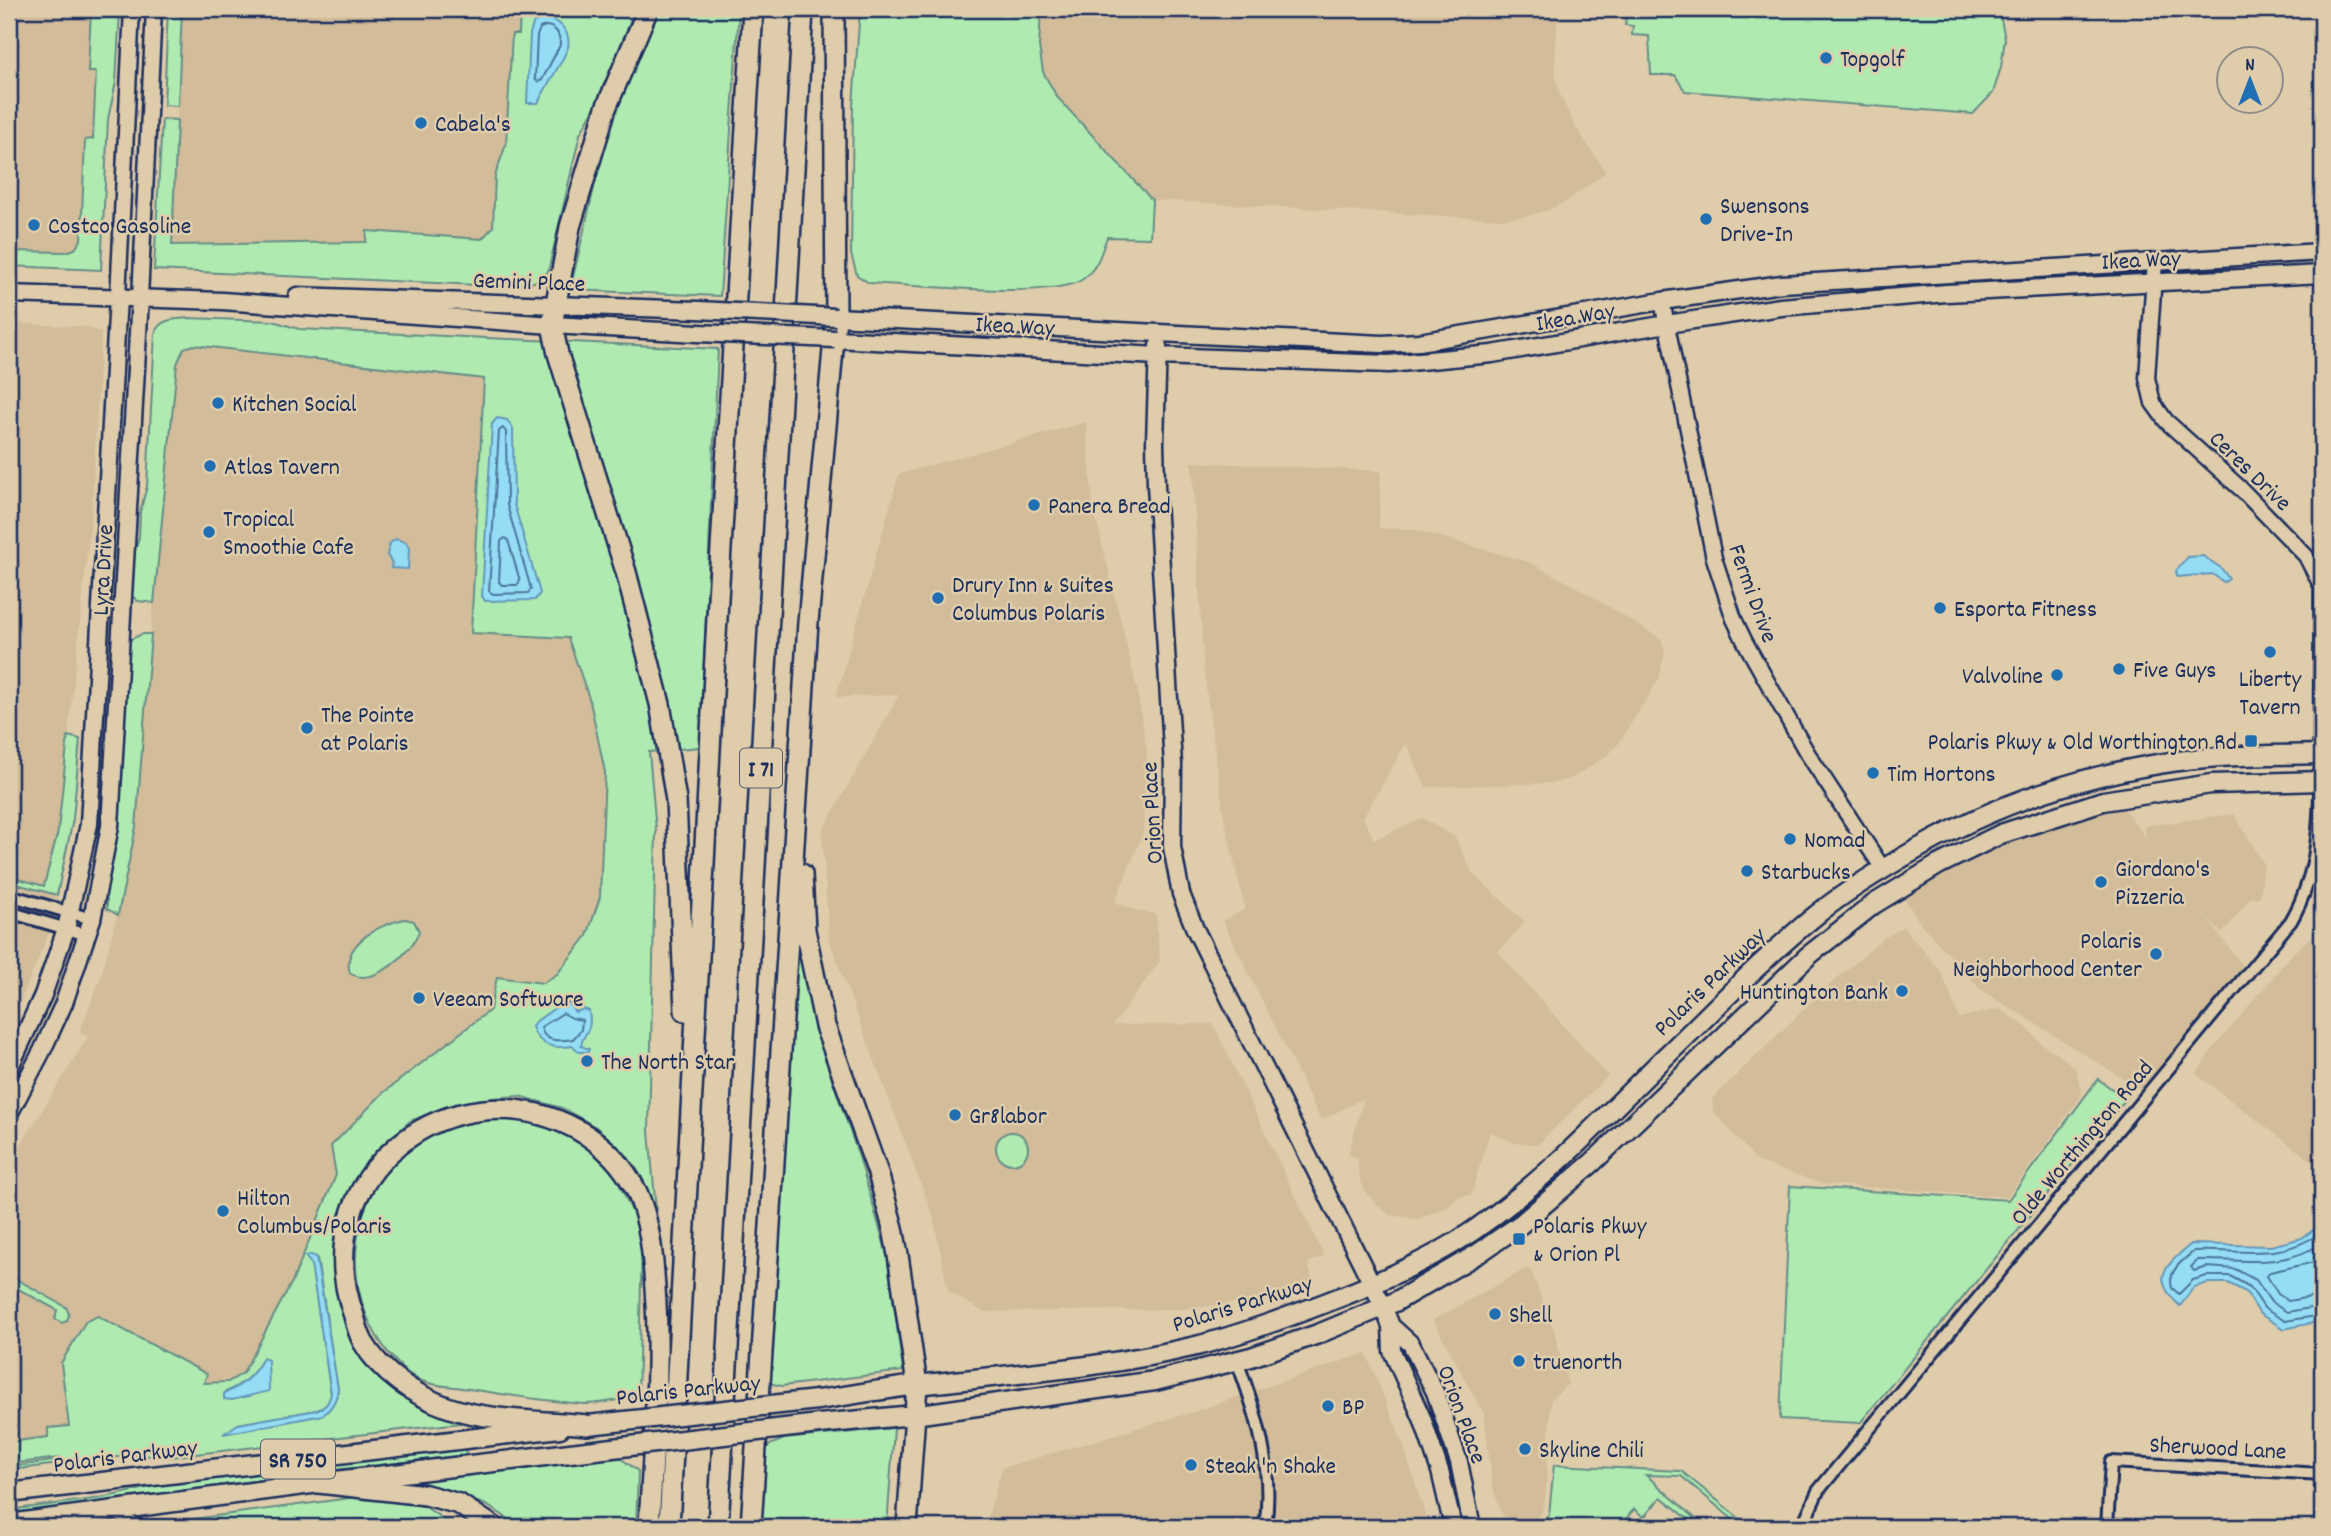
<svg xmlns="http://www.w3.org/2000/svg" width="2331" height="1536" font-family="Dekko,sans-serif">
<style>
.built{fill:#d2bc9a}
.green{fill:#afebb0;stroke:#658d87;stroke-width:2;fill-rule:evenodd}
.water{fill:#94ddf5;stroke:#6497b9;stroke-width:2}
.lines{fill:none;stroke-linecap:round;stroke-linejoin:round}
.shore{stroke:#4b759a;stroke-width:2}
.stream{stroke:#6497b9;stroke-width:3.5}
.minor-casing{stroke:#1b2f5e;stroke-width:16}
.tertiary-casing{stroke:#1b2f5e;stroke-width:19}
.secondary-casing{stroke:#1b2f5e;stroke-width:21}
.primary-casing{stroke:#1b2f5e;stroke-width:23}
.motorway-casing{stroke:#1b2f5e;stroke-width:24}
.minor{stroke:#dfccaa;stroke-width:10}
.tertiary{stroke:#dfccaa;stroke-width:14}
.secondary{stroke:#dfccaa;stroke-width:16}
.primary{stroke:#dfccaa;stroke-width:18}
.motorway{stroke:#dfccaa;stroke-width:19}
.secondary-bridge-casing{stroke:#1b2f5e;stroke-width:21;stroke-linecap:butt}
.primary-bridge-casing{stroke:#1b2f5e;stroke-width:23;stroke-linecap:butt}
.secondary-bridge{stroke:#dfccaa;stroke-width:16}
.primary-bridge{stroke:#dfccaa;stroke-width:18}
.poi-dot{fill:#1f6fb2;stroke:#dfccaa;stroke-width:2.5}
.labels{text-anchor:middle;stroke-width:5;stroke-linejoin:round;paint-order:stroke}
.shield{fill:#dfccaa;stroke:#565e75;stroke-width:2}
.shield-label{font-size:23px;font-weight:bold;fill:#1b2f5e}
.poi-label{font-size:24px;fill:#1b2f5e;stroke:#dfccaa;text-anchor:start}
.street-label{font-size:24px;fill:#1b2f5e;stroke:#dfccaa}
</style>
<rect width="100%" height="100%" fill="#dfccaa"/>
<filter id="ink" filterUnits="userSpaceOnUse"><feTurbulence type="fractalNoise" baseFrequency=".0143" numOctaves="2"/><feDisplacementMap in="SourceGraphic" scale="14" xChannelSelector="R" yChannelSelector="G"/><feConvolveMatrix kernelMatrix="1 2 1 2 8 2 1 2 1" color-interpolation-filters="sRGB"/></filter>
<g filter="url(#ink)">
<!-- built -->
<path class="built" d="M9,9H91L88,71L96,72L93,140H85L81,240L75,249L71,252L9,251Z
M182,9H520L519,35H512L506,144L495,176L493,227L482,240L367,231V242L171,245Z
M1041,9H1558L1555,60L1556,79L1559,92L1574,125L1606,172L1567,201L1549,210L1522,217L1502,219L1152,200L1057,97L1043,72L1039,46Z
M9,323L89,327L101,333L92,508L58,831L44,886L9,876Z
M194,345L484,379L471,632L568,637L590,701L605,772L600,897L587,936L558,974L490,1009L383,1093L335,1164L336,1175L293,1280L243,1373L228,1382L215,1384L203,1383L206,1374L61,1363L69,1426L48,1437L9,1442V1284L58,1310L54,1318L61,1322L62,1323L66,1307L9,1276V1164L88,1037L79,1033L101,976L122,897L136,827L155,582L177,364L184,349Z
M1086,422L1093,506L1137,689L1147,753L1143,833L1115,902L1137,911L1156,914L1160,961L1113,1025L1213,1024L1324,1256L1308,1263L1313,1282L1281,1294L1242,1302L1184,1309L983,1312L948,1291L933,1216L829,940L822,832L899,695L836,697L899,474Z
M1192,462L1381,471L1379,528L1416,530L1528,562L1573,585L1661,639L1665,651L1659,679L1618,744L1608,755L1574,777L1554,783L1426,787L1406,743L1363,818L1374,840L1422,818L1455,837L1473,874L1525,922L1498,952L1608,1076L1538,1144L1515,1143L1490,1132L1471,1195L1458,1197L1449,1206L1417,1219L1390,1215L1377,1205L1366,1193L1360,1180L1357,1157L1348,1155L1364,1098L1321,1120L1223,921L1245,909L1224,817L1204,673Z
M2116,798L2146,838L2144,826L2234,814L2264,864L2260,897L2250,898L2222,934L2202,912L2249,974L2148,1094L1980,989L1921,924L1897,888L1938,865Z
M9,880L57,895L49,933L9,1028Z
M1903,927L1941,971L1959,1018L1999,1009L2025,1026L2043,1045L2057,1053L2076,1069L2082,1095L2007,1197L1823,1184L1757,1161L1713,1111L1712,1099L1824,990L1884,938Z
M2322,927V1169L2196,1074L2213,1049L2294,952Z
M1526,1269L1531,1271L1554,1331L1568,1384L1551,1399L1545,1501L1541,1514L1527,1527H1512L1501,1512L1493,1488L1484,1414L1433,1320Z
M1366,1353L1403,1444L1429,1527H985L1002,1468L1193,1412Z"/>
<!-- green -->
<path class="green" d="M91,9H120L116,82L108,119L101,270L9,266V251L66,252L75,249L81,240L85,140L93,139L96,72H88Z
M168,9H182L178,106L164,105Z
M520,9H635L600,98L580,134L548,272L534,282L500,286L154,270L162,119L177,120L172,245L366,242L367,231L482,239L493,227L495,176L506,144L512,34H519Z
M655,9H739L720,296L570,290L607,133L638,45Z
M860,9H1041L1039,46L1043,72L1057,97L1152,200L1150,238L1107,237C1101,253 1098,268 1083,279C1055,300 910,285 869,283L857,275L851,254L853,106Z
M1627,9H1999L2005,39L2001,67L1993,93L1973,114L1685,91L1675,75H1651L1649,36L1632,35L1633,26L1625,25Z
M188,318L273,321L299,329L718,349L700,747L649,752L656,830L649,1131L656,1211L626,1154L596,1127L562,1108L519,1096L492,1098L445,1107L410,1121L386,1142L368,1162L342,1206L336,1243L337,1278L361,1350L461,1417L460,1423L170,1457L134,1455L9,1470V1467L60,1460L59,1458L9,1464V1442L48,1437V1428L69,1426L61,1363L86,1321L98,1316L207,1374L204,1383L228,1382L243,1373L293,1280L336,1175L331,1146L383,1093L490,1010L497,977L543,983L557,974L587,936L600,897L605,772L590,701L568,638L471,633L484,379L194,345L184,348L177,364L154,603L138,601L132,596L130,587L132,561L139,537L140,512L147,486L155,333C160,318 175,320 188,318ZM317,1258L338,1389C336,1402 332,1407 323,1415L238,1424L317,1410C326,1407 329,1403 331,1394L311,1263ZM263,1358L269,1391L224,1393C242,1384 253,1377 263,1358Z
M142,634H151L136,827L118,915L107,909V900L102,902L127,649L131,639Z
M68,736L80,739L73,819L57,895L9,882V876L44,886L58,831Z
M405,919L414,921L419,931C413,952 372,989 350,973C341,944 381,923 405,919Z
M796,936L828,1067L860,1160L887,1254L903,1371L782,1386L768,1383Z
M2098,1079L2126,1099L1860,1423L1780,1419L1790,1186L2008,1200Z
M512,1117L544,1124L579,1141L601,1158L617,1179L636,1220L642,1244L638,1396C622,1399 603,1404 586,1404C547,1402 508,1395 469,1389C455,1386 436,1387 422,1381C402,1373 381,1346 372,1327C339,1263 358,1179 420,1139C446,1122 481,1118 512,1117Z
M996 1148a16 16 0 1 1 32 0a16 16 0 1 1-32 0Z
M9,1275L66,1307L69,1314L67,1321L62,1323L55,1319L57,1310L9,1284Z
M894,1428L887,1527H755L759,1455L770,1445L784,1439Z
M465,1445L466,1455L308,1473L9,1516V1510L102,1498L156,1486Z
M619,1457L638,1471L636,1527H522L486,1505L418,1481Z
M1554,1465L1681,1471L1750,1527H1742L1681,1476L1646,1475L1695,1518L1692,1522L1661,1497L1644,1517L1634,1509L1625,1520L1633,1527H1539L1549,1515Z
M350,1498H371L424,1506L455,1527H147L148,1525Z"/>
<!-- water -->
<path class="water" d="M547,18C560,21 571,32 568,47C565,58 544,90 538,103H527L530,34L534,21Z
M497,418L507,420L513,428L514,504L540,593L535,600L485,601L482,596L492,424Z
M396,539L406,542L409,548L408,569L391,568L392,563L387,555L390,543Z
M2203,556L2221,568L2229,579L2224,582L2212,574L2177,577L2176,571L2188,557Z
M563,1002L569,1003L575,1012L584,1009L589,1011C593,1035 583,1030 581,1046L589,1049L588,1052H579L573,1046C554,1049 539,1047 532,1027L534,1023Z
M2322,1224V1321L2284,1329L2260,1314L2246,1292L2228,1283H2208L2194,1287L2180,1306C2149,1277 2166,1266 2191,1244L2271,1246L2302,1238Z
M311,1255L316,1257L338,1389C336,1402 332,1407 323,1415L223,1434L238,1424L317,1410C326,1407 329,1403 331,1393L311,1264L305,1256Z
M263,1358L268,1360L269,1391L232,1400L224,1399V1394C243,1384 253,1377 263,1358Z"/>
<g class="lines">
<!-- shore -->
<path class="shore" d="M546,26C557,27 560,35 560,45L542,80L538,82L535,79L537,36L540,28Z
M503,428L506,432L507,505L531,589L528,593L493,594L489,591L499,431Z
M505,538L508,540L520,581L517,585H502L499,582L501,541Z
M563,1013L572,1018L582,1020L581,1030L573,1039C560,1041 543,1043 541,1027Z
M2322,1232C2278,1262 2244,1249 2194,1251C2182,1261 2167,1271 2172,1288L2179,1294L2193,1280L2207,1276H2230L2250,1287L2265,1309L2285,1321L2322,1315
M2322,1243C2284,1269 2242,1259 2198,1260L2191,1267L2194,1271L2207,1267L2235,1269L2256,1280L2271,1302L2287,1312L2322,1306
M2322,1256L2310,1263L2270,1272L2267,1276L2278,1294L2288,1301L2322,1295"/>
<!-- stream -->
<path class="stream" d="M230,1524V1527
M250,1527L392,1519L410,1527"/>
<!-- minor casing -->
<g class="minor-casing">
<path id="minor" d="M9,895L92,919
M9,912L87,935
M1237,1361C1257,1414 1274,1470 1265,1527
M113,1512L141,1527
M1802,1527L1818,1491L2291,921C2321,868 2320,812 2321,754
M2107,1527L2111,1462L2322,1474"/>
</g>
<!-- tertiary casing -->
<g class="tertiary-casing">
<path id="tertiary" d="M2155,261L2147,378L2153,403L2166,421L2241,489L2306,556L2322,587L2321,754
M118,297L132,9
M140,298L154,9
M1662,301L1714,558L1734,619L1745,642L1806,751L1883,869"/>
</g>
<!-- secondary casing -->
<g class="secondary-casing">
<path id="secondary" d="M9,294L222,301L552,325L698,333
M297,296L698,310
M836,317L1382,344L1419,342L1662,301L1782,284L2322,252
M835,339L1158,356L1389,364L1492,354L1667,324L1781,307L1947,293L2322,274
M1158,346L1155,442L1156,485L1173,765L1172,847L1181,894L1195,929L1383,1306L1391,1326L1392,1351L1422,1418L1440,1471L1453,1527
M9,1069L43,995L66,929L89,824L118,297
M9,1114L42,1051L64,1003L92,919L110,826L140,298
M1391,1326L1411,1344L1435,1392L1459,1462L1472,1527"/>
</g>
<!-- primary casing -->
<g class="primary-casing">
<path id="primary" d="M817,1400C851,1395 884,1389 918,1385C1011,1374 1105,1368 1196,1346C1240,1335 1283,1319 1325,1303C1370,1286 1415,1267 1456,1242C1535,1192 1600,1121 1666,1056C1715,1009 1762,959 1815,916C1837,898 1860,883 1885,868C1977,811 2070,776 2178,761C2226,755 2274,755 2322,754
M819,1424L914,1415L1155,1381L1251,1357L1318,1334L1395,1302L1479,1253L1521,1224L1593,1162L1808,956L1874,904L1938,865L2001,834L2103,801L2211,784L2322,781
M9,1493L560,1428
M9,1524L319,1483L587,1451"/>
</g>
<!-- motorway casing -->
<g class="motorway-casing">
<path id="motorway" d="M648,9L606,108L570,227L552,325L558,354L626,572L660,704L676,800L685,1011
M802,874L805,930L825,1026L878,1173L893,1228L898,1255L917,1385L907,1527
M588,1425C545,1421 487,1421 447,1407C414,1395 381,1373 363,1342C359,1334 356,1324 354,1316C303,1176 451,1061 578,1130C603,1144 624,1166 637,1192C650,1222 653,1256 655,1288C661,1368 653,1447 649,1527
M319,1483L426,1495L459,1504L494,1527
M669,1527L718,599L753,9
M718,1527L803,9
M751,1527L808,622L836,317L834,9"/>
</g>
<!-- minor -->
<use href="#minor" class="minor"/>
<!-- tertiary -->
<use href="#tertiary" class="tertiary"/>
<!-- secondary -->
<use href="#secondary" class="secondary"/>
<!-- primary -->
<use href="#primary" class="primary"/>
<!-- motorway -->
<use href="#motorway" class="motorway"/>
<!-- secondary-bridge casing -->
<g class="secondary-bridge-casing">
<path id="secondary-bridge" d="M698,310L836,317
M698,333L835,339"/>
</g>
<!-- primary-bridge casing -->
<g class="primary-bridge-casing">
<path id="primary-bridge" d="M588,1425L817,1400
M587,1451L819,1424"/>
</g>
<!-- secondary-bridge -->
<use href="#secondary-bridge" class="secondary-bridge"/>
<!-- primary-bridge -->
<use href="#primary-bridge" class="primary-bridge"/>
</g>
</g>
<!-- markers -->
<g class="poi-dot">
<circle cx="1826" cy="58" r="7"/>
<circle cx="421" cy="123" r="7"/>
<circle cx="1706" cy="219" r="7"/>
<circle cx="34" cy="225" r="7"/>
<circle cx="218" cy="403" r="7"/>
<circle cx="210" cy="466" r="7"/>
<circle cx="1034" cy="505" r="7"/>
<circle cx="209" cy="532" r="7"/>
<circle cx="938" cy="598" r="7"/>
<circle cx="1940" cy="608" r="7"/>
<circle cx="2270" cy="652" r="7"/>
<circle cx="2119" cy="669" r="7"/>
<circle cx="2057" cy="675" r="7"/>
<circle cx="307" cy="728" r="7"/>
<rect x="2244" y="734" width="14" height="14" rx="3.5"/>
<circle cx="1873" cy="773" r="7"/>
<circle cx="1790" cy="839" r="7"/>
<circle cx="1747" cy="871" r="7"/>
<circle cx="2101" cy="882" r="7"/>
<circle cx="2156" cy="954" r="7"/>
<circle cx="1902" cy="991" r="7"/>
<circle cx="419" cy="998" r="7"/>
<circle cx="587" cy="1061" r="7"/>
<circle cx="955" cy="1115" r="7"/>
<circle cx="223" cy="1211" r="7"/>
<rect x="1512" y="1232" width="14" height="14" rx="3.5"/>
<circle cx="1495" cy="1314" r="7"/>
<circle cx="1519" cy="1361" r="7"/>
<circle cx="1328" cy="1406" r="7"/>
<circle cx="1525" cy="1449" r="7"/>
<circle cx="1191" cy="1465" r="7"/>
</g>
<g class="labels">
<!-- shield labels -->
<g class="shield">
<rect x="740" y="748.5" width="42" height="39" rx="5"/>
<rect x="261" y="1439.5" width="74" height="39" rx="5"/>
</g>
<g class="shield-label">
<text x="761" y="776">I 71</text>
<text x="298" y="1467">SR 750</text>
</g>
<!-- poi labels -->
<g class="poi-label">
<text x="1840" y="66">Topgolf</text>
<text x="435" y="131">Cabela's</text>
<text x="1720" y="213">Swensons<tspan x="1720" dy="28">Drive-In</tspan></text>
<text x="48" y="233">Costco Gasoline</text>
<text x="232" y="411">Kitchen Social</text>
<text x="224" y="474">Atlas Tavern</text>
<text x="1048" y="513">Panera Bread</text>
<text x="223" y="526">Tropical<tspan x="223" dy="28">Smoothie Cafe</tspan></text>
<text x="952" y="592">Drury Inn &amp; Suites<tspan x="952" dy="28">Columbus Polaris</tspan></text>
<text x="1954" y="616">Esporta Fitness</text>
<text x="2133" y="677">Five Guys</text>
<text x="2043" y="683" text-anchor="end">Valvoline</text>
<text x="2270" y="686" text-anchor="middle">Liberty<tspan x="2270" dy="28">Tavern</tspan></text>
<text x="321" y="722">The Pointe<tspan x="321" dy="28">at Polaris</tspan></text>
<text x="2237" y="749" text-anchor="end">Polaris Pkwy &amp; Old Worthington Rd</text>
<text x="1887" y="781">Tim Hortons</text>
<text x="1804" y="847">Nomad</text>
<text x="2115" y="876">Giordano's<tspan x="2115" dy="28">Pizzeria</tspan></text>
<text x="1761" y="879">Starbucks</text>
<text x="2142" y="948" text-anchor="end">Polaris<tspan x="2142" dy="28">Neighborhood Center</tspan></text>
<text x="1888" y="999" text-anchor="end">Huntington Bank</text>
<text x="433" y="1006">Veeam Software</text>
<text x="601" y="1069">The North Star</text>
<text x="969" y="1123">Gr8labor</text>
<text x="237" y="1205">Hilton<tspan x="237" dy="28">Columbus/Polaris</tspan></text>
<text x="1533" y="1233">Polaris Pkwy<tspan x="1533" dy="28">&amp; Orion Pl</tspan></text>
<text x="1509" y="1322">Shell</text>
<text x="1533" y="1369">truenorth</text>
<text x="1342" y="1414">BP</text>
<text x="1539" y="1457">Skyline Chili</text>
<text x="1205" y="1473">Steak 'n Shake</text>
</g>
<!-- street labels -->
<g class="street-label">
<text transform="translate(2141 259) rotate(-3)" y="8">Ikea Way</text>
<text transform="translate(529 281) rotate(2)" y="8">Gemini Place</text>
<text transform="translate(1575 316) rotate(-10)" y="8">Ikea Way</text>
<text transform="translate(1015 325) rotate(3)" y="8">Ikea Way</text>
<text transform="translate(2251 470) rotate(44)" y="8">Ceres Drive</text>
<text transform="translate(102 570) rotate(-87)" y="8">Lyra Drive</text>
<text transform="translate(1754 593) rotate(70)" y="8">Fermi Drive</text>
<text transform="translate(1151 813) rotate(-93)" y="8">Orion Place</text>
<text transform="translate(1709 981) rotate(-44)" y="8">Polaris Parkway</text>
<text transform="translate(2081 1142) rotate(-50)" y="8">Olde Worthington Road</text>
<text transform="translate(1242 1303) rotate(-17)" y="8">Polaris Parkway</text>
<text transform="translate(688 1389) rotate(-6)" y="8">Polaris Parkway</text>
<text transform="translate(1463 1414) rotate(70)" y="8">Orion Place</text>
<text transform="translate(2218 1447) rotate(3)" y="8">Sherwood Lane</text>
<text transform="translate(125 1455) rotate(-7)" y="8">Polaris Parkway</text>
</g>
</g>
<!-- margin -->
<rect width="2331" height="1536" fill="none" stroke="#dfccaa" stroke-width="35"/>
<rect x="18" y="18" width="2296" height="1501" fill="none" stroke="#1b2f5e" stroke-width="2.5" filter="url(#ink)"/>
<!-- north arrow -->
<g transform="translate(2250 80)"><circle r="33" fill="#dfccaa" stroke="#918d8c" stroke-width="2"/>
<path d="M0-5L12 26L0 18L-12 26Z" fill="#1f6fb2"/>
<text y="-10" font-size="19" font-weight="bold" text-anchor="middle" fill="#1b2f5e">N</text>
</g>
</svg>
